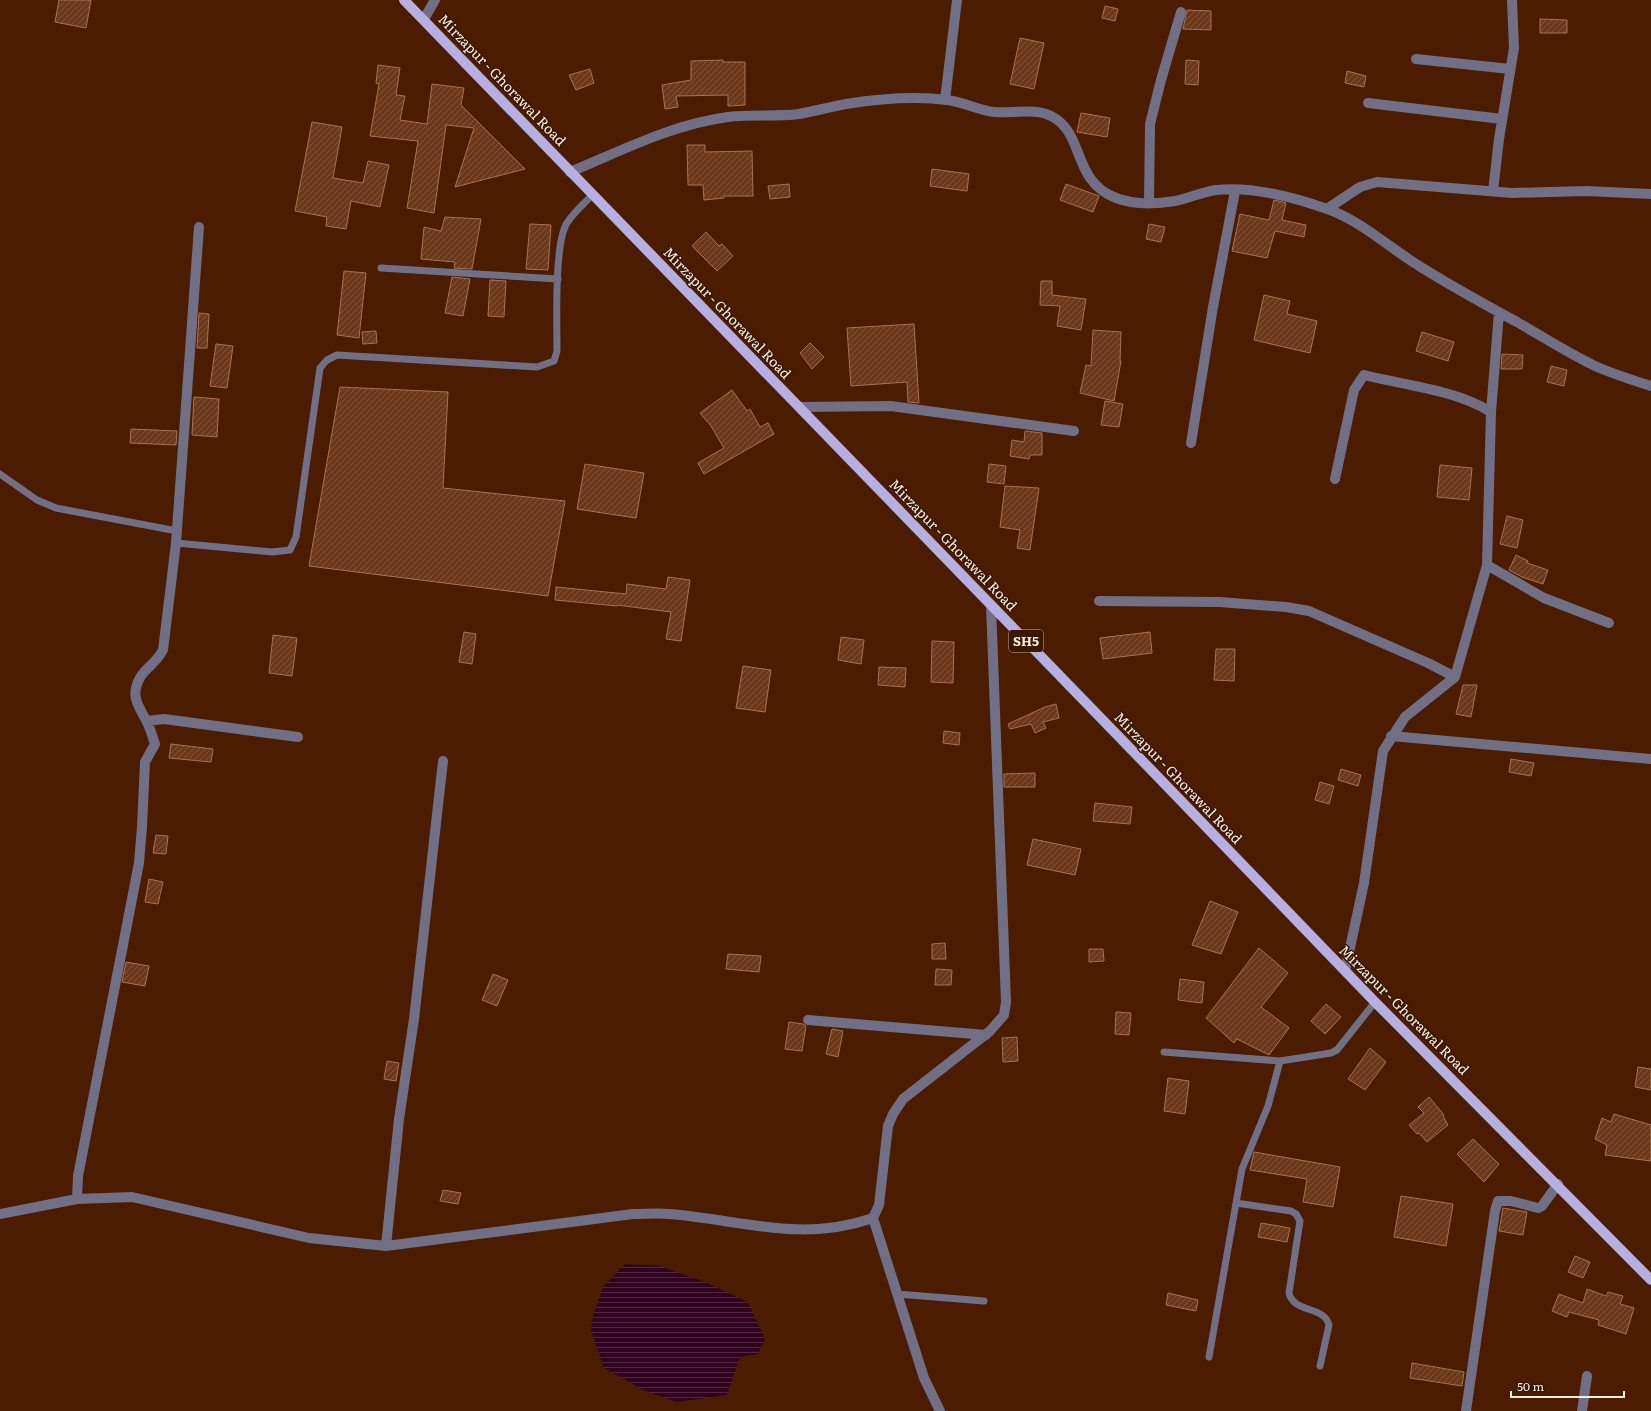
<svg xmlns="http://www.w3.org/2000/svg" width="1651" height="1411" font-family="Literata,serif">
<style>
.water{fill:url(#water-rules)}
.building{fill:url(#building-hatch);stroke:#a87254}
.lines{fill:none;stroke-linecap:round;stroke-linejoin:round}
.service{stroke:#716f86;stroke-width:7}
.minor{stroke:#716f86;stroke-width:10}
.primary{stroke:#b5b0e1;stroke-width:10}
.labels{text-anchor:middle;stroke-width:3;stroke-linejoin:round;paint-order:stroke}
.shield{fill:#3a1701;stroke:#c1aea2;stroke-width:1}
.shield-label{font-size:13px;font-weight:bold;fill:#fbeee7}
.street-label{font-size:14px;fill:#fbeee7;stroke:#3a1701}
</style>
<defs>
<pattern id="water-rules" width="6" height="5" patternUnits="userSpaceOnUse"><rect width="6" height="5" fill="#32031f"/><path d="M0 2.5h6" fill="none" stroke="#512840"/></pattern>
<pattern id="building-hatch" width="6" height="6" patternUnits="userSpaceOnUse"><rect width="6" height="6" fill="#6a381b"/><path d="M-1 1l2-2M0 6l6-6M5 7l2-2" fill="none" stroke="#80553c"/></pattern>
</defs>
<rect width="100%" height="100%" fill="#4b1c00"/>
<!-- water -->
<path class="water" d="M625,1264L660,1266L705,1282L748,1302L765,1339L758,1354L740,1357L727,1395L676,1402L643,1390L604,1368L591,1330L593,1316L603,1287Z"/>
<!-- building -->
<path class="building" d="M59,0H91L86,28L55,22Z
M1105,6L1118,9L1115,21L1102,18Z
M1187,10L1211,11V30L1183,29Z
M1540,19L1567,20V33H1540Z
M1020,38L1044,43L1034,89L1010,84Z
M723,60V62H745V105L728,106V95L676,96L678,107L665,109L662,85L691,80V61Z
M1186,60L1199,61L1198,85L1185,84Z
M378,65L400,68L396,95L405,96L400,120L427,124L432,84L464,88L461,105L525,169L455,187L474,128L446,125L434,213L407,208L418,141L370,136L379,84L376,83Z
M590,69L594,83L576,90L569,75Z
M1347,71L1366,76L1364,87L1345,83Z
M1081,113L1110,118L1107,137L1077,132Z
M312,122L342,127L333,178L363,183L368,161L389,165L380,207L351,201L346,229L326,226L327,217L295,211Z
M687,145H705V152L752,151L753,196H724V198L704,200L703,185H688Z
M932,169L969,174L967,191L930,186Z
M789,184L790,197L770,199L768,186Z
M1066,184L1099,196L1093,212L1060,200Z
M1274,200L1286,203L1282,220L1306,225L1304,237L1275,231L1267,258L1232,251L1240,214L1269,220Z
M445,217L481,219L472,269L454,268L455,262L421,259L424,227L441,231Z
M530,224L551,225L548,270L526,269Z
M1149,224L1165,227L1161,242L1146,239Z
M706,232L719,246L722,244L733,256L717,271L692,246Z
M344,271L366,273L359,338L337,335Z
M452,277L470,279L463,316L445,313Z
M490,280L506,281L504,317L488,316Z
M1041,281H1052V295L1086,299L1081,330L1057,326L1060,306L1040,305Z
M1264,295L1290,301L1287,314L1317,321L1310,353L1254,340Z
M199,313L209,314L207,348H197Z
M914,324L919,403L908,402L907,382L851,386L847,328Z
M1093,330L1121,332L1120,361H1121L1114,401L1080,393L1086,365L1091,366Z
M376,331L377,343L363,344L362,332Z
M1422,332L1454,342L1448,361L1416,351Z
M810,343L824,357L812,369L800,353Z
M216,344L233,346L227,388L210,386Z
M1502,354L1523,355L1522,369H1501Z
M1551,366L1567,370L1564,386L1547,382Z
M340,387L448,392L443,488L565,501L548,596L309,566Z
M732,390L747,411L750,409L760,427L768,423L774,434L704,474L698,463L724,448L711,426L700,413Z
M194,397L219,399L217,437L192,435Z
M1105,401L1123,404L1119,427L1101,425Z
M131,429L177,431L176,445L130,443Z
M1025,431L1042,433V455H1030L1029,459L1010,456L1012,440L1024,442Z
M585,464L644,473L636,518L577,509Z
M989,464L1006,466L1004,484L987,482Z
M1440,465L1472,468L1469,500L1437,497Z
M1005,486L1039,488L1030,550L1017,548L1020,530L1000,527Z
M1507,516L1523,520L1517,548L1500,544Z
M1516,555L1528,561L1527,563L1548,570L1543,584L1522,577L1509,570Z
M668,577L690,580L681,641L666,639L671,612L617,605V606L555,600L556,587L626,594L627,584L666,589Z
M464,632L476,634L472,664L459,662Z
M1150,632L1152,653L1103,659L1100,638Z
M273,635L297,638L292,676L269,673Z
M841,637L864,640L861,664L838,660Z
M932,641L954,642L953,683L931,682Z
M1216,649H1235L1234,681L1214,680Z
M743,666L771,670L765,712L736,708Z
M879,667L906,668L905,687L878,685Z
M1463,685H1477L1471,717L1456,714Z
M1056,704L1059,718L1043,722L1046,728L1035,733L1031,724L1010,729L1008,724L1045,707Z
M944,731L960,733L959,745L943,743Z
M171,744L213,749L211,762L169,758Z
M1511,759L1534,763L1531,776L1509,772Z
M1341,769L1361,775L1358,786L1338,780Z
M1035,773V787H1004V774Z
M1320,782L1334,786L1329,804L1315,800Z
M1095,803L1132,807L1130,824L1093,821Z
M156,835L168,836L166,854L153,853Z
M1033,839L1081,849L1075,875L1027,865Z
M149,879L163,882L158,904L145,902Z
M1210,901L1238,912L1221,954L1192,945Z
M945,943L946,959H932V944Z
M1259,948L1288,973L1261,1007L1289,1028L1269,1055L1237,1039L1234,1043L1206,1018Z
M1089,949H1103L1104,961L1089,962Z
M728,954L761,956L759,972L726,969Z
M126,962L149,966L145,986L122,982Z
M936,969L952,970L951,985H935Z
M493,974L508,980L497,1006L482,1000Z
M1180,979L1204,982L1202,1003L1178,1000Z
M1326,1004L1341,1017L1325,1034L1311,1021Z
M1116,1012L1131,1013L1129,1035L1115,1034Z
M789,1022L803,1024L806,1026L802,1051L785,1049Z
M832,1029L843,1031L838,1057L826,1054Z
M1017,1037L1018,1061L1003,1062L1002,1038Z
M1370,1048L1386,1062L1365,1090L1348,1079Z
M387,1061L399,1063L396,1081L384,1079Z
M1638,1067L1651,1069V1090L1635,1087Z
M1168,1078L1189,1081L1185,1114L1164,1111Z
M1429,1097L1444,1115L1443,1116L1448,1125L1427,1142L1419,1133L1417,1134L1409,1125L1424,1113L1418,1107Z
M1614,1114L1651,1125V1161L1605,1155L1607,1145L1595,1139L1602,1118L1611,1122Z
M1473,1139L1499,1164L1484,1182L1457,1154Z
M1254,1152L1340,1167L1333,1207L1303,1202L1307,1179L1250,1170Z
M443,1190L461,1193L458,1204L440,1201Z
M1401,1196L1453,1204L1446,1246L1394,1237Z
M1503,1208L1527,1212L1523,1235L1499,1231Z
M1261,1223L1290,1228L1287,1242L1258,1237Z
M1575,1256L1590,1262L1583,1278L1568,1272Z
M1587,1289L1606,1296L1608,1292L1623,1296L1620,1304L1634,1308L1626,1334L1598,1325L1599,1320L1569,1312L1567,1317L1552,1311L1559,1294L1583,1303Z
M1168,1293L1198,1300L1196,1311L1166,1305Z
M1412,1363L1464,1372L1462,1386L1410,1378Z"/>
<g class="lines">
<!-- service -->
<path class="service" d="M381,268L558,279
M0,474L37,500L56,508L177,531
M176,543L272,552L290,550L296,537L320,368L327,360L337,355L537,367L554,361L557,351C557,324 554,243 567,223C573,213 584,204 592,195
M1164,1052L1280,1061
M1236,1203L1291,1211L1296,1214L1300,1221L1289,1293C1294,1314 1324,1305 1329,1325L1320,1366
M897,1294L984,1301
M1209,1357L1242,1169L1268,1106L1280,1061L1331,1053L1337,1050L1375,1002"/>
<!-- minor -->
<path class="minor" d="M424,19L435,0
M1416,59L1510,69
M945,100L957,0
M1368,103L1502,119
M570,172C621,151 673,124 728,117C751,114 776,117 799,114C815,111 830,107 846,104C878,99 915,96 947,100C964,102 978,110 994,112C1012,114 1036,107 1053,117C1085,135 1072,181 1116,198C1134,205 1157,204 1175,201C1189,198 1202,192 1216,190C1252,186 1293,197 1327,209C1359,220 1385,244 1413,262C1447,284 1482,303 1517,322C1543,337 1568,353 1595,366C1613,374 1632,380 1651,386
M1493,191L1499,139L1514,48L1512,0
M1149,202L1150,124L1161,80L1181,12
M1327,209L1360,187L1377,182L1512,193L1586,191L1651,194
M800,407L891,406L1074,431
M1191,443L1213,307L1235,191
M1335,479L1354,390L1364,375C1404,385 1456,390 1491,412
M1487,565L1544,598L1609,623
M1099,601L1219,602L1286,607L1309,611L1428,663L1455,677
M147,721L164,719L298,737
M1391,736L1651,759
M1345,971L1364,883L1383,751L1405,717L1455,677L1487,565L1491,412L1499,312
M808,1020L986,1035
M77,1199L78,1176L139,863L142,827L145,762L155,744C152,736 150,727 146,720C137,704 130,694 141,676C148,666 156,663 163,650L176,543L199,227
M0,1214L77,1199L132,1197L309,1238L386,1246L633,1214C645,1214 658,1213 670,1214C742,1220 801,1243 873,1218L879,1205L888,1126L893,1114L903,1099L990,1031L1004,1015L1006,1002L991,605
M873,1218L924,1378L940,1411
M386,1246L399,1119L414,1019L443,761
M1466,1411L1495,1211L1498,1201H1511L1538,1208L1542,1206L1558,1184
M1582,1411L1587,1376"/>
<!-- primary -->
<path class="primary" d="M404,0L1159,778L1375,1002L1651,1280"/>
</g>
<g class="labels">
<!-- shield labels -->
<rect class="shield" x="1009" y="630" width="34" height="22" rx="3"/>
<g class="shield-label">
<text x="1026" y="646">SH5</text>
</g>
<!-- street labels -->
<g class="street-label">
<text transform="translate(502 80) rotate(46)" y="5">Mirzapur - Ghorawal Road</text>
<text transform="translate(727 313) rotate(46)" y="5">Mirzapur - Ghorawal Road</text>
<text transform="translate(953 545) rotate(46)" y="5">Mirzapur - Ghorawal Road</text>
<text transform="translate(1178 778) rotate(46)" y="5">Mirzapur - Ghorawal Road</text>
<text transform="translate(1404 1010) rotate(45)" y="5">Mirzapur - Ghorawal Road</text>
</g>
</g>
<!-- scale -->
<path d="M1511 1391v6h113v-6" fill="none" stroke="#fbeee7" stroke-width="2"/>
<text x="1517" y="1391" font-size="12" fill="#fbeee7" stroke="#3a1701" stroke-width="3" paint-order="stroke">50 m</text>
</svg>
